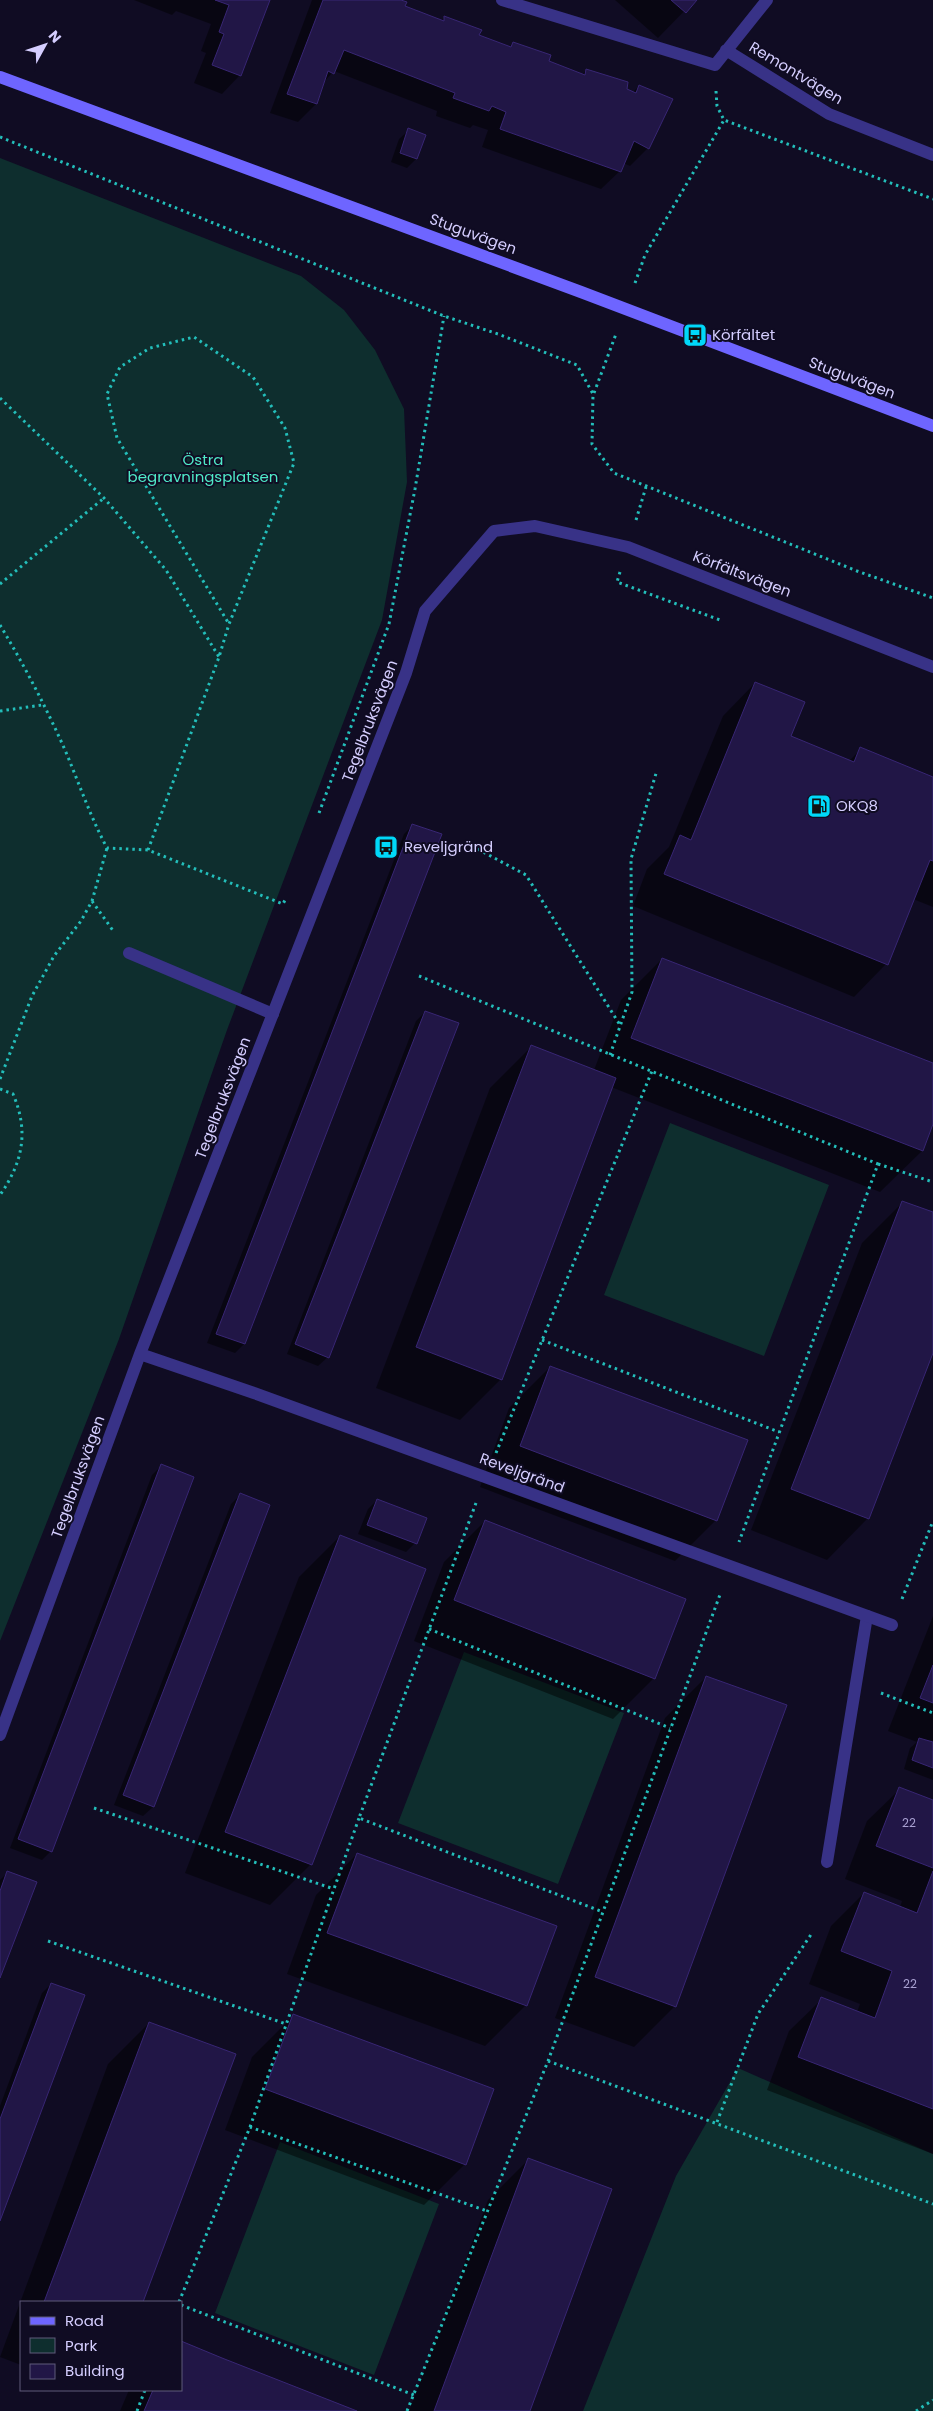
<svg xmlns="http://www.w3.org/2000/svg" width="933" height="2411" font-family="Poppins,sans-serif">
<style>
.green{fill:#0e2e2e}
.shadow{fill:#0007}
.building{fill:#211646;stroke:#382674}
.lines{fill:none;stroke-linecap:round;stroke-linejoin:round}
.path{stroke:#23beba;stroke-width:3;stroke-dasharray:2.5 4;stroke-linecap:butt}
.lane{stroke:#383287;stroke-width:12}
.street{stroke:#383287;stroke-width:12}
.secondary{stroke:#6e65ff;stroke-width:12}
.labels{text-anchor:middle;stroke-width:4;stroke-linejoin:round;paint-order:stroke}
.number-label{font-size:12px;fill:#a8a0d1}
.street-label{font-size:15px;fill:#d5ceff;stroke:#100c23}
.poi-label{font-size:15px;fill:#d5ceff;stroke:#100c23;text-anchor:start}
.park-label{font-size:15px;fill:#4feac8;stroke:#100c23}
</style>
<rect width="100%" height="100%" fill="#100c23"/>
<!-- green -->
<path class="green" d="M0,158L301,276L344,310L375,350L404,409L407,482L382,620L227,1030L119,1339L0,1641Z
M670,1123L829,1185L764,1356L604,1295Z
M464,1652L624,1713L558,1884L398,1823Z
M738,2068L933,2154V2411H583L676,2176Z
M280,2142L439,2204L374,2375L215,2313Z"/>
<!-- shadow -->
<path class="shadow" d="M134,0H269L240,75L222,94L194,83L206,53L201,51L211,24L176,11L172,15Z
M312,0H398L404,7L440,22L444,18L478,35L508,48L513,43L547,61L582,75L586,70L632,93L639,86L648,148L630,166L623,163L620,171L601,189L482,147L488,130L473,125L470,128L436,116L437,111L334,71L323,83L316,104L298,122L270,113Z
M615,0H695L658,38Z
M409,130L416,159L407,168L391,162L399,139Z
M755,683L790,737L849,761L861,749L933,778V907L913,899L886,964L854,997L633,906L647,869L669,847L723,716Z
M413,825L440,835L244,1344L235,1353L207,1343L404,834Z
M662,959L933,1065V1121L922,1151L880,1192L611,1087L501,1379L460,1420L376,1388L490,1088L531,1047L594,1070L621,1000Z
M425,1012L328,1357L318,1366L287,1354L416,1021Z
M903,1202L933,1214V1350L868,1518L827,1560L751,1530L862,1243Z
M550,1367L716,1520L675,1561L480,1487L509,1408Z
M161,1466L51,1851L42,1860L10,1848L152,1475Z
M240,1495L269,1506L153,1807L143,1816L114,1805L231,1504Z
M377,1500L415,1543L406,1552L358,1534L368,1509Z
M485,1521L654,1678L613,1719L414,1641L444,1562Z
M340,1536L311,1864L270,1905L185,1873L299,1577Z
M933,1616V1780L904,1769L910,1748L917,1742L888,1731Z
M706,1677L675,2006L634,2047L555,2018L665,1718Z
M900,1789L933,1802V2154L767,2090L789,2031L822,1999L857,2012L860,2004L809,1984L831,1926L864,1893L900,1907L902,1901L845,1879L867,1821Z
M357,1854L526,2005L485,2046L287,1974L316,1895Z
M8,1872L0,1974V1880Z
M51,1984L0,2218V2106L42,1993Z
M293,2016L465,2164L424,2205L225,2130L252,2057Z
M149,2023L234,2055L142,2302H21V2365L0,2357L108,2064Z
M529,2159L528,2411H409L488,2200Z
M129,2390H181L354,2411H120Z"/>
<!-- building -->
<path class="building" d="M215,0H270L241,76L212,65L224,34L219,32L229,5Z
M323,0H401L407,2L405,6L444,21V16L482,30L479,35L511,47L513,42L551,55L549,61L585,75L586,69L628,82L627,89L636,93L639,85L673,99L649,149L634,141L621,172L500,129L506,112L492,106L489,111L453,98L455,93L344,50L334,74L328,71L317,104L287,94Z
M671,0H697L686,13Z
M408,128L426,135L417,159L400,153Z
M755,682L805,702L791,736L854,762L860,747L933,777V861L930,860L888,965L664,874L680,835L691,840Z
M412,824L442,834L245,1344L216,1334Z
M662,958L933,1063V1124L923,1151L631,1038Z
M425,1011L459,1023L329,1358L295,1344Z
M531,1045L616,1078L502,1380L416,1347Z
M902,1201L933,1212V1353L869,1519L791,1489Z
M550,1366L748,1440L717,1521L520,1446Z
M161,1464L194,1477L52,1852L18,1839Z
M240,1493L270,1505L154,1807L123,1795Z
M377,1499L427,1518L417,1544L367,1525Z
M485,1520L686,1599L655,1679L454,1600Z
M340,1535L426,1569L312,1865L225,1832Z
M933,1665V1703L920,1698Z
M706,1676L787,1705L676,2007L595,1977Z
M919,1738L933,1742V1768L912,1760Z
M899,1787L933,1800V1868L876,1846Z
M357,1853L557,1926L527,2006L327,1933Z
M7,1871L37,1882L0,1978V1891Z
M933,1871V2109L798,2057L821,1997L875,2018L892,1971L841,1951L864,1892L917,1913Z
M51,1983L85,1995L0,2221V2119Z
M293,2014L494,2089L466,2165L265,2089Z
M149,2022L236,2054L143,2302H44Z
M528,2158L612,2189L530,2411H434Z
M181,2341L222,2358L357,2411H144L153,2390H181Z"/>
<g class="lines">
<!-- path -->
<path class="path" d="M716,91L717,106L724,120L933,199
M0,137L444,316L498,334L577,365L593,394L592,444L614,473L857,571L933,598
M635,283L645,255L724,120
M594,393L616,334
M0,398L104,498L166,570L219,657
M636,520L646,487
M620,572L617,582L720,620
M0,584L104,498
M0,625C24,665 46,707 65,750C79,783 90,816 107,848L148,850L283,904L286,898
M0,711L42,705
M319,813L389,624L415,489L444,316
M472,846L526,875L620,1025
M148,850L219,657L229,624L294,463L285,428L253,377L194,337L150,348L120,367L107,394L117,438L229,624
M92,901L114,932
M419,976L878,1164L739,1542
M610,1055L632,992L631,859L657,770
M0,1079L32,996L54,956L81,921L92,901L107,848
M0,1089L13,1094C29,1131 23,1162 0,1195
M878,1164L933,1182
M542,1340L779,1432
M496,1453L652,1071
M476,1503L359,1818L603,1912
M902,1599L933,1521
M429,1629L670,1728
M881,1693L933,1713
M94,1808L334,1889
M48,1941L286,2024
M548,2061L933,2204
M717,2122L758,2014L812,1933
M250,2127L359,1818
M179,2302L250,2127L487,2211
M181,2305L414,2395
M137,2411L145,2390
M407,2411L548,2061L721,1592
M916,2411L933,2400"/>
<!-- lane -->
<path class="lane" d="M129,953L273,1014
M827,1862L867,1616"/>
<!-- street -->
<path class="street" d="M502,0L715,65L767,0
M726,50L829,114L933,155
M140,1354L254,1393L892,1625
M0,1735L140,1354L406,673L425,611L494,531L535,526L628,547L933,667"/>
<!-- secondary -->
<path class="secondary" d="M0,77L581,292L933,426"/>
</g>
<!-- icons -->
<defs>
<g id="bus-square" transform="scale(1.25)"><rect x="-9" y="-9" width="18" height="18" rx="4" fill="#00d8f9" stroke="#100c23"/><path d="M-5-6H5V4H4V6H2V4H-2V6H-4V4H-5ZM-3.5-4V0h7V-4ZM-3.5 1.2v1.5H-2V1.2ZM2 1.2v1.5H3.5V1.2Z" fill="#111"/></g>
<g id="fuel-square" transform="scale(1.25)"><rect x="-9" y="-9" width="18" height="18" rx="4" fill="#00d8f9" stroke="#100c23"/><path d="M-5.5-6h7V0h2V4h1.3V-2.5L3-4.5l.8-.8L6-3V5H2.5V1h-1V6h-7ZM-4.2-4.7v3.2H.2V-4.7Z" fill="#111"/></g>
</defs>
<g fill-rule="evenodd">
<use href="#bus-square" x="695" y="335"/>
<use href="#fuel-square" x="819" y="806"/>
<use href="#bus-square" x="386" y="847"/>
</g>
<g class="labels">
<!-- number labels -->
<g class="number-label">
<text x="909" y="1827">22</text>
<text x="910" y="1988">22</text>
</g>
<!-- street labels -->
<g class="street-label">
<text transform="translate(796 73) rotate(31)" y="5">Remontvägen</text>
<text transform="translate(473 234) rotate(20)" y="5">Stuguvägen</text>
<text transform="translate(852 378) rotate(21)" y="5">Stuguvägen</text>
<text transform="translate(742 574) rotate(21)" y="5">Körfältsvägen</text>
<text transform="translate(370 721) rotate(-69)" y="5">Tegelbruksvägen</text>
<text transform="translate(223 1098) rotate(-69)" y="5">Tegelbruksvägen</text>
<text transform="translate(522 1473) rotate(20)" y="5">Reveljgränd</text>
<text transform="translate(78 1477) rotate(-70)" y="5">Tegelbruksvägen</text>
</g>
<!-- poi labels -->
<g class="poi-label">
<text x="712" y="340">Körfältet</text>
<text x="836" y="811">OKQ8</text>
<text x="404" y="852">Reveljgränd</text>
</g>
<!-- park labels -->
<g class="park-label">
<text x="203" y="465">Östra<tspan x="203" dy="17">begravningsplatsen</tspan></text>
</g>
</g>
<!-- legend -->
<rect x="20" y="2301" width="162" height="90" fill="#100c23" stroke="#5f5a7b"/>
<rect x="30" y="2317" width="25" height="8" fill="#6e65ff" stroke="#5f5a7b"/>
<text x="65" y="2326" font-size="15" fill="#d5ceff">Road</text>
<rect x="30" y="2338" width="25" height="15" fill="#0e2e2e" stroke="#5f5a7b"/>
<text x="65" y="2351" font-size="15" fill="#d5ceff">Park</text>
<rect x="30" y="2364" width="25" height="15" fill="#211646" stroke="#5f5a7b"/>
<text x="65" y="2376" font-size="15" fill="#d5ceff">Building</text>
<!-- north arrow -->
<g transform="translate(45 45) rotate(50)" stroke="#100c23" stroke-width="4" paint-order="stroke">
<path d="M0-4L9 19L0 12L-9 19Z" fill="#d5ceff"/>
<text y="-8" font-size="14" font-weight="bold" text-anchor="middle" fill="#d5ceff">N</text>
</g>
</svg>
